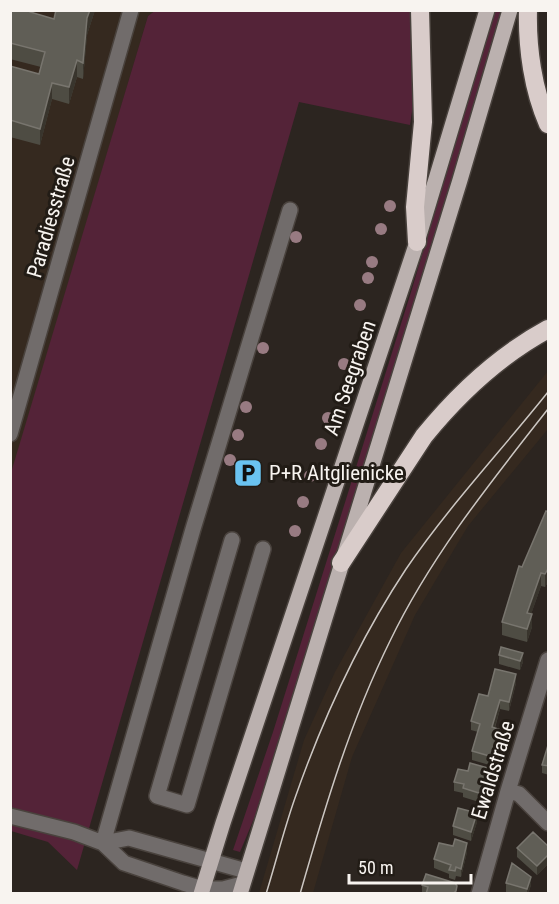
<svg xmlns="http://www.w3.org/2000/svg" width="559" height="904" font-family="'Roboto Condensed',sans-serif">
<style>
.built{fill:#35291f}
.green{fill:#542338}
.lines{fill:none;stroke-linecap:round;stroke-linejoin:round}
.minor-casing{stroke:#49423d;stroke-width:18}
.major-casing{stroke:#49423d;stroke-width:18}
.highway-casing{stroke:#49423d;stroke-width:21}
.minor{stroke:#716c6b;stroke-width:15}
.major{stroke:#bbb1af;stroke-width:15}
.highway{stroke:#d9ccca;stroke-width:18}
.tram{stroke:#ccc7c3;stroke-width:1.5}
.tree{fill:#987b82}
.wall{fill:#4e4c43}
.shaded-wall{fill:#39352d}
.building{fill:#605e56;stroke:#78756e;stroke-width:1.5}
.labels{text-anchor:middle;stroke-width:6;stroke-linejoin:round;paint-order:stroke}
.street-label{font-size:21px;fill:#f8f4f0;stroke:#221c16}
.poi-label{font-size:21px;fill:#f8f4f0;stroke:#221c16;text-anchor:start}
</style>
<rect width="100%" height="100%" fill="#2c2520"/>
<!-- built -->
<path class="built" d="M11,11H156L148,16L11,476Z
M548,371V429L468,526L415,615L352,757L313,893H259L304,740L335,672L401,553Z"/>
<!-- green -->
<path class="green" d="M156,10L413,11L415,91L410,125L299,102L77,870L48,842L11,831L10,476L148,16Z
M495,11H502L419,290L255,816L240,852L233,850L273,732L411,292Z"/>
<g class="lines">
<!-- minor casing -->
<g class="minor-casing">
<path id="minor" d="M10,434L131,10
M232,540L157,796L187,805L263,549
M508,791L519,794L548,823
M10,816L74,832L103,843L124,863L183,883L203,889H223L242,884
M103,843L193,529L290,210
M103,843L129,838L246,871
M479,894L508,791L548,660"/>
</g>
<!-- major casing -->
<g class="major-casing">
<path id="major" d="M201,894L223,823L417,242L487,10
M240,894L460,180L510,10"/>
</g>
<!-- highway casing -->
<g class="highway-casing">
<path id="highway" d="M528,10C527,48 533,90 548,124
M417,242L415,207L423,122L420,10
M341,563L424,436C459,393 500,355 548,329"/>
</g>
<!-- minor -->
<use href="#minor" class="minor"/>
<!-- major -->
<use href="#major" class="major"/>
<!-- highway -->
<use href="#highway" class="highway"/>
<!-- tram -->
<path class="tram" d="M266,894C276,862 284,829 295,798C323,718 359,640 406,569C449,506 501,451 548,392
M300,894C325,807 350,722 390,641C431,556 490,483 548,409"/>
</g>
<!-- trees -->
<g class="tree">
<circle cx="390" cy="206" r="6"/>
<circle cx="381" cy="229" r="6"/>
<circle cx="296" cy="237" r="6"/>
<circle cx="372" cy="262" r="6"/>
<circle cx="368" cy="278" r="6"/>
<circle cx="360" cy="305" r="6"/>
<circle cx="263" cy="348" r="6"/>
<circle cx="344" cy="364" r="6"/>
<circle cx="246" cy="407" r="6"/>
<circle cx="328" cy="418" r="6"/>
<circle cx="238" cy="435" r="6"/>
<circle cx="321" cy="444" r="6"/>
<circle cx="230" cy="460" r="6"/>
<circle cx="310" cy="476" r="6"/>
<circle cx="303" cy="502" r="6"/>
<circle cx="295" cy="531" r="6"/>
</g>
<!-- wall -->
<path class="wall" d="M10,10H35L34,13L54,19L56,10H95L87,35L83,79L77,77L69,104L52,99L40,145L10,137V66L39,74L41,67L10,59Z
M549,512V580L545,587L541,586L531,614L532,627L527,642L502,635V622L522,567Z
M499,655L523,662L520,670L499,664Z
M516,683L509,711L500,709L495,728L501,738L493,766L472,760V751L478,732L471,730V721Z
M549,742V775L542,773V765Z
M488,777L482,803L463,797V793L454,791V782Z
M477,822L471,841L453,835V826Z
M549,847V863L537,875L517,857V848Z
M467,852L461,877L456,876L455,880L449,878V874L434,868V859Z
M506,883L531,885L528,894H511L506,892Z
M422,885L457,894H422Z"/>
<!-- shaded-wall -->
<path class="shaded-wall" d="M90,10H95L87,35L83,79V63L87,18Z
M77,60V77L69,104V87Z
M52,83V99L40,145V129Z
M549,567V580L545,587V574Z
M541,573V586L527,626V613Z
M532,614V627L527,642V629Z
M523,653V662L520,670V661Z
M516,674V683L509,711V702Z
M500,700V709L492,736V727Z
M501,730V738L493,766V757Z
M488,768V777L482,803V794Z
M477,813V822L471,841V832Z
M467,843V852L461,877V869Z
M549,854V863L537,875V866Z
M531,877V885L528,894H527V889Z"/>
<!-- building -->
<path class="building" d="M10,10H30V12L54,19L56,10H90L87,18L83,63L77,60L69,87L52,83L40,129L10,120V66L39,74L45,52L10,43Z
M546,511L549,512V567L545,574L541,573L527,613L532,614L527,629L502,622L519,566L522,567Z
M501,647L523,653L520,661L499,655Z
M495,669L516,674L509,702L500,700L496,713L492,727L501,730L493,757L472,751L480,724L471,721L479,694L488,696Z
M549,742V766L542,765Z
M470,763L488,768L482,794L463,788L464,784L454,782L458,769L468,771Z
M458,808L477,813L471,832L453,826Z
M533,832L549,847V854L537,866L517,848Z
M455,839L467,843L461,869L456,867L455,871L449,870L451,865L434,859L439,843L453,846Z
M512,863L531,877L527,889L506,883Z
M426,874L455,883L457,886L456,891L452,894H426L428,887L422,885Z"/>
<!-- icons -->
<defs>
<g id="parking-square" transform="scale(1.5)"><rect x="-9" y="-9" width="18" height="18" rx="4" fill="#6ac3f1" stroke="#221c16"/><path d="M-3.5-5.5H1a3.5 3.5 0 0 1 0 7H-1V5.5H-3.5ZM-1-3.4V-.6H.8a1.4 1.4 0 0 0 0-2.8Z" fill="#111"/></g>
</defs>
<g fill-rule="evenodd">
<use href="#parking-square" x="248" y="473"/>
</g>
<g class="labels">
<!-- street labels -->
<g class="street-label">
<text transform="translate(51 217) rotate(-74)" y="7">Paradiesstraße</text>
<text transform="translate(350 378) rotate(-71)" y="7">Am Seegraben</text>
<text transform="translate(493 770) rotate(-73)" y="7">Ewaldstraße</text>
</g>
<!-- poi labels -->
<g class="poi-label">
<text x="269" y="480">P+R Altglienicke</text>
</g>
</g>
<!-- border -->
<rect width="559" height="904" fill="none" stroke="#f8f4f0" stroke-width="24"/>
<!-- scale -->
<path d="M349 874v9h122v-9" fill="none" stroke="#f8f4f0" stroke-width="3"/>
<text x="358" y="874" font-size="18" fill="#f8f4f0" stroke="#221c16" stroke-width="4.5" paint-order="stroke">50 m</text>
</svg>
